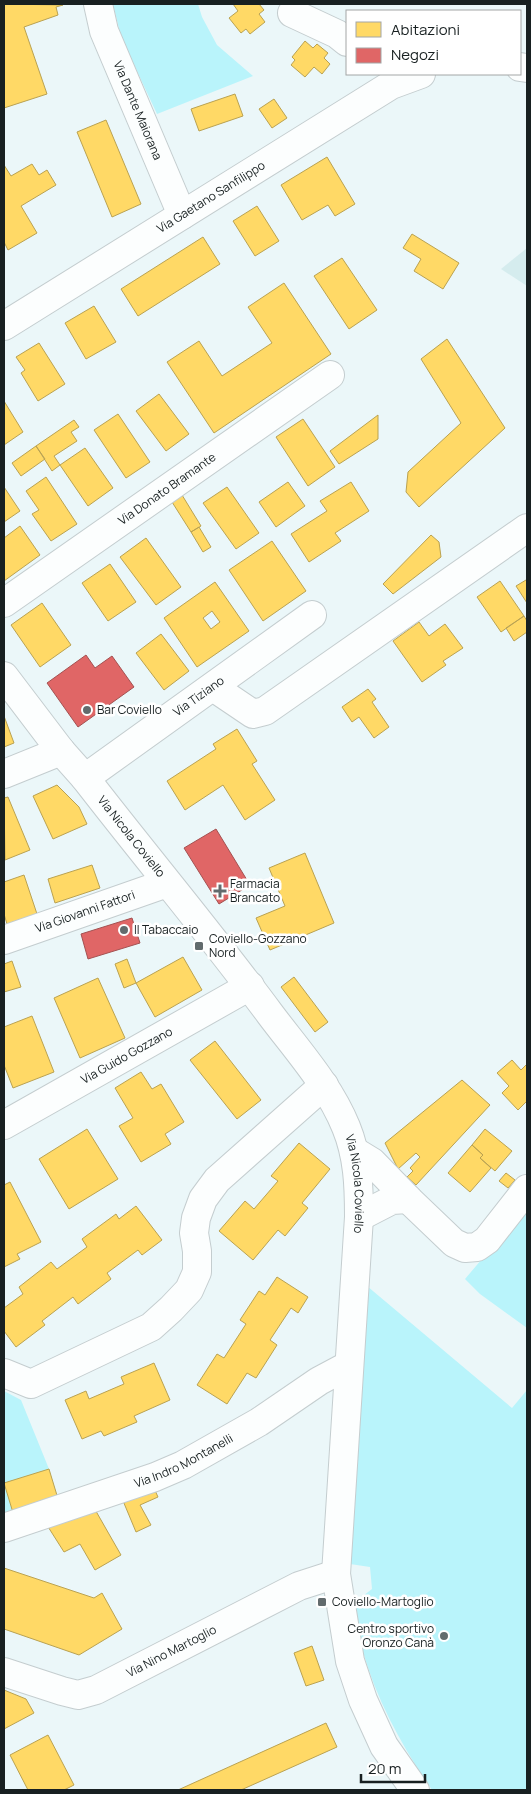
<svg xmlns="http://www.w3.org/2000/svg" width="531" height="1794" font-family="Manrope,sans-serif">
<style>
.built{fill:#d5ecee}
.green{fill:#b9f4fb}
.homes{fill:#ffd966;stroke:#baa251;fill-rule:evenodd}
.shops{fill:#e06666;stroke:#a45151}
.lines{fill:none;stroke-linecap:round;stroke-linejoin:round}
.minor-casing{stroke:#c4cdcf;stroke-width:30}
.major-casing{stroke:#c4cdcf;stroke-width:30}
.minor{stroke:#fcfefe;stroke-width:28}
.major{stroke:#fcfefe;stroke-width:28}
.poi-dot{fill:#626b6d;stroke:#fff;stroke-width:2}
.labels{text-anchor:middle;stroke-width:5;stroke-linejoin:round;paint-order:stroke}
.street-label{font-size:12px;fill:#182021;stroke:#fff}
.poi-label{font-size:12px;fill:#182021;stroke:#fff;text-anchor:start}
</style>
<rect width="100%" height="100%" fill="#ebf7f9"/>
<!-- built -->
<path class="built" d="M527,248V286L501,269Z"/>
<!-- green -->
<path class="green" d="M113,4H198L202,17L217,45L253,76L157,114L121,37Z
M527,1206V1328L480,1294L465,1279Z
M367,1286L512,1408L527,1390V1790H432C403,1748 377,1701 363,1652C359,1636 357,1619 355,1602L372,1589L370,1567L350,1564Z
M4,1391L21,1400L49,1469L59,1502L4,1516Z"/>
<!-- homes -->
<path class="homes" d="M4,4L63,5L56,7L58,15L24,27L47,94L4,108Z
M233,4H259L264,10L259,14L265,22L250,34L246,29L241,33L229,18L238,11Z
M305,41L313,48L317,44L328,53L324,58L330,64L322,74L314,67L305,77L291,65L295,60L292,57Z
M235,94L243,116L199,131L191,109Z
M274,99L287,118L272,128L259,109Z
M106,120L141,204L112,217L77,132Z
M327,157L355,204L335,216L328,205L302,220L281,185Z
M32,164L39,175L47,170L56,185L21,206L37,233L8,250L4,242V165L11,176Z
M257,206L279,241L255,256L233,221Z
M412,234L459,263L443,289L414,271L421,259L403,248Z
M203,237L220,264L138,316L121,289Z
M342,258L377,310L349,329L314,276Z
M284,283L331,354L214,433L167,362L199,341L222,376L272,343L248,307Z
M94,306L116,342L86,359L65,323Z
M447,339L505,428L419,507L406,492L408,472L461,423L421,359Z
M39,343L65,384L38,401L21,373L25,370L16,357Z
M159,394L189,434L166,451L136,411Z
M4,401L23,432L4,445Z
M118,414L150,462L126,478L94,430Z
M378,415V439L339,464L330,451Z
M303,419L335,467L308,486L276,437Z
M74,420L79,427L71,432L77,441L54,456L60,465L52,471L36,446Z
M36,446L45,459L21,476L12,463Z
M85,448L113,488L88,506L60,465Z
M46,477L77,524L51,541L32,514L39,510L26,491Z
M288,482L305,506L276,527L259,502Z
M351,482L369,511L335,533L341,541L309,562L291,534L327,511L320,501Z
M4,487L20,511L4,522Z
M227,487L259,533L236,549L203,503Z
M182,495L201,526L191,532L172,502Z
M20,526L40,555L4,581V538Z
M199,527L211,547L203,552L191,532Z
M431,535L439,542L441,557L393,594L383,584Z
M146,538L181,587L156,605L120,557Z
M272,541L306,591L263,621L229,570Z
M110,564L136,602L108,621L82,583Z
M526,580L527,581V603L516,586Z
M500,581L524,616L501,632L477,597Z
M215,582L249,631L197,667L164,618ZM212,611L220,622L211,629L203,618Z
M42,603L71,645L40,667L11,625Z
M524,616L527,621V632L514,641L506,628Z
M419,622L429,636L445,624L463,648L443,661L446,665L422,682L393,641Z
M161,634L189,671L164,690L136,653Z
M368,689L376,699L372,702L389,727L374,738L359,717L352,722L342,707Z
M4,716L14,743L4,747Z
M237,729L257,761L252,764L275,800L245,820L223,785L185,810L167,781L216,749L213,744Z
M57,785L79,807L87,824L53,839L33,796Z
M8,797L30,850L5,860L4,798Z
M305,853L334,923L270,950L256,918L285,906L269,868Z
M92,865L100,888L55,903L48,879Z
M24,875L37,914L7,924L4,914V882Z
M183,957L202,990L155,1017L136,983Z
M127,959L136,983L124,988L115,964Z
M12,961L21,987L4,992V964Z
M294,977L328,1022L315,1032L281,987Z
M98,978L125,1038L80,1058L54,998Z
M32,1016L54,1072L13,1088L4,1065V1027Z
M215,1041L261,1100L237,1119L190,1060Z
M512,1060L521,1070L527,1064V1101L518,1110L502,1093L509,1086L497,1073Z
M141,1072L152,1089L161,1084L184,1122L165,1134L171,1144L141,1162L119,1126L133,1118L115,1088Z
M462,1080L490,1105L416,1185L407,1177L413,1171L410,1168L420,1157L416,1153L398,1169L385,1143Z
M87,1129L118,1179L69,1209L39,1159Z
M485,1129L512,1151L495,1171L480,1158L483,1155L472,1145Z
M299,1143L330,1169L302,1203L308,1208L285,1236L278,1230L253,1260L219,1231L245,1201L254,1209L278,1181L271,1176Z
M472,1145L483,1155L480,1158L491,1168L470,1192L448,1173Z
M506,1173L515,1180L508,1188L499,1181Z
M10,1182L41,1242L17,1254L20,1259L4,1267V1185Z
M136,1206L162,1240L142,1255L138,1250L107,1273L111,1279L78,1304L73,1297L42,1321L45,1325L16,1347L4,1331V1308L23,1294L19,1287L51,1262L57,1269L87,1247L82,1239L116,1214L119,1219Z
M277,1277L308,1297L298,1313L291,1308L270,1340L277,1345L256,1378L247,1373L227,1404L197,1385L217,1354L224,1358L246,1324L240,1320L259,1291L265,1295Z
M154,1363L170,1400L134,1416L137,1422L104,1436L101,1431L82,1439L65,1400L86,1391L89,1399L124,1384L121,1377Z
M49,1469L59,1502L14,1516L4,1483Z
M153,1486L158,1497L140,1505L151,1525L136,1532L121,1496Z
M93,1506L121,1555L95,1570L80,1544L64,1552L45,1522Z
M4,1568L94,1598L102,1593L122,1629L79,1655L4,1629Z
M312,1646L324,1680L306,1686L294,1653Z
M4,1690L26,1699L34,1713L4,1729Z
M326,1723L337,1747L241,1790H178Z
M48,1735L74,1785L64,1790H28L10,1755Z"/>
<!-- shops -->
<path class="shops" d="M86,655L95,668L112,656L134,687L78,727L47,683Z
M216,829L250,885L219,904L184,848Z
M132,918L140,943L88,959L81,934Z"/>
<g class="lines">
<!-- minor casing -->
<g class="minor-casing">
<g id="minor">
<path id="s1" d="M98,4L104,31L182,215"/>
<path d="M292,13L337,34L347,42"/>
<path d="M520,67L527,68"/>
<path id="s2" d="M4,326L391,85L421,74"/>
<path id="s3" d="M4,603L330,375"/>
<path d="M213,687L253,714L265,711L527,528"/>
<path d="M4,774L61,751"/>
<path id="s4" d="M85,778L312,615"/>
<path id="s5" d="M4,940L167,883"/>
<path id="s6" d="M4,1125L250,986"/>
<path d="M354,1151L372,1162L408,1199L454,1243L465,1248L477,1247L487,1240L527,1189"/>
<path d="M359,1217L392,1200L408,1199"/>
<path d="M4,1373L31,1384L151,1327L171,1309L189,1290L197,1272V1251L194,1233L196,1218L203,1199L217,1180L324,1085"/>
<path id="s7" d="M4,1528L155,1477L183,1465L259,1422L319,1381L349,1365"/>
<path id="s8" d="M4,1672L62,1691L78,1695L96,1690L299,1586L336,1574"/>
</g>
</g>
<!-- major casing -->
<g class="major-casing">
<g id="major">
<path id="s9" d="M4,676L61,751L85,778C146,857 211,934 270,1014C297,1050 329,1085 346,1127C358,1156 359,1186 359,1217L336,1574L350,1661L363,1700L384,1746L415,1790"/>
</g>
</g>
<!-- minor -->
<use href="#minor" class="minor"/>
<!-- major -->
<use href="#major" class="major"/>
</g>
<!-- markers -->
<g class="poi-dot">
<circle cx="87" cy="710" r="5"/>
<path d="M217.5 883.5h5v5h5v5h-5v5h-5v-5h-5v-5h5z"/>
<circle cx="124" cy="930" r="5"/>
<rect x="194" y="941" width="10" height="10" rx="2.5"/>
<rect x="317" y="1597" width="10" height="10" rx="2.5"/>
<circle cx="444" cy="1636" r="5"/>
</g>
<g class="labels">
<!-- street labels -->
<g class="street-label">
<text dy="4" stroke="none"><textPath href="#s1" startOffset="114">Via Dante Maiorana</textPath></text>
<text dy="4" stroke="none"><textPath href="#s2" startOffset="244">Via Gaetano Sanfilippo</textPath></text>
<text dy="4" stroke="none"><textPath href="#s3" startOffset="199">Via Donato Bramante</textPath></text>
<text dy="4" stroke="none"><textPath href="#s4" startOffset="140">Via Tiziano</textPath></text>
<text dy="4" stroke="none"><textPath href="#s9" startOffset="205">Via Nicola Coviello</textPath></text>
<text dy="4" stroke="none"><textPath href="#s5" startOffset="86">Via Giovanni Fattori</textPath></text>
<text dy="4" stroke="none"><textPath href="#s6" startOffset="141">Via Guido Gozzano</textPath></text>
<text dy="4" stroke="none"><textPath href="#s9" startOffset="625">Via Nicola Coviello</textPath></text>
<text dy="4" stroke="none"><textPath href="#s7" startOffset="192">Via Indro Montanelli</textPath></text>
<text dy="4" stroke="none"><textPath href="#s8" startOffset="181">Via Nino Martoglio</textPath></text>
</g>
<!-- poi labels -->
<g class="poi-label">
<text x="97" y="714">Bar Coviello</text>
<text x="230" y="888">Farmacia<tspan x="230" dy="14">Brancato</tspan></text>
<text x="134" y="934">Il Tabaccaio</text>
<text x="209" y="943">Coviello-Gozzano<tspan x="209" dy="14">Nord</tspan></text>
<text x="332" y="1606">Coviello-Martoglio</text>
<text x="434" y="1633" text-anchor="end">Centro sportivo<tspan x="434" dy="14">Oronzo Canà</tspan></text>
</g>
</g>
<!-- border -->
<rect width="531" height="1794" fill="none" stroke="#182021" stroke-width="10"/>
<!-- legend -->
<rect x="346" y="10" width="175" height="65" fill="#ffffff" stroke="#a3a6a6"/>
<rect x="356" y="22" width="25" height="15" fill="#ffd966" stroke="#a3a6a6"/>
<text x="391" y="35" font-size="15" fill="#182021">Abitazioni</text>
<rect x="356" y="48" width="25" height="15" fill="#e06666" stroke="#a3a6a6"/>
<text x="391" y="60" font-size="15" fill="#182021">Negozi</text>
<!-- scale -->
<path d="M361 1774v8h64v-8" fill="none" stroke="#182021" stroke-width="2.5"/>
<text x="368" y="1774" font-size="15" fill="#182021" stroke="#ffffff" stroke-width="4" paint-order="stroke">20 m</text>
</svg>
